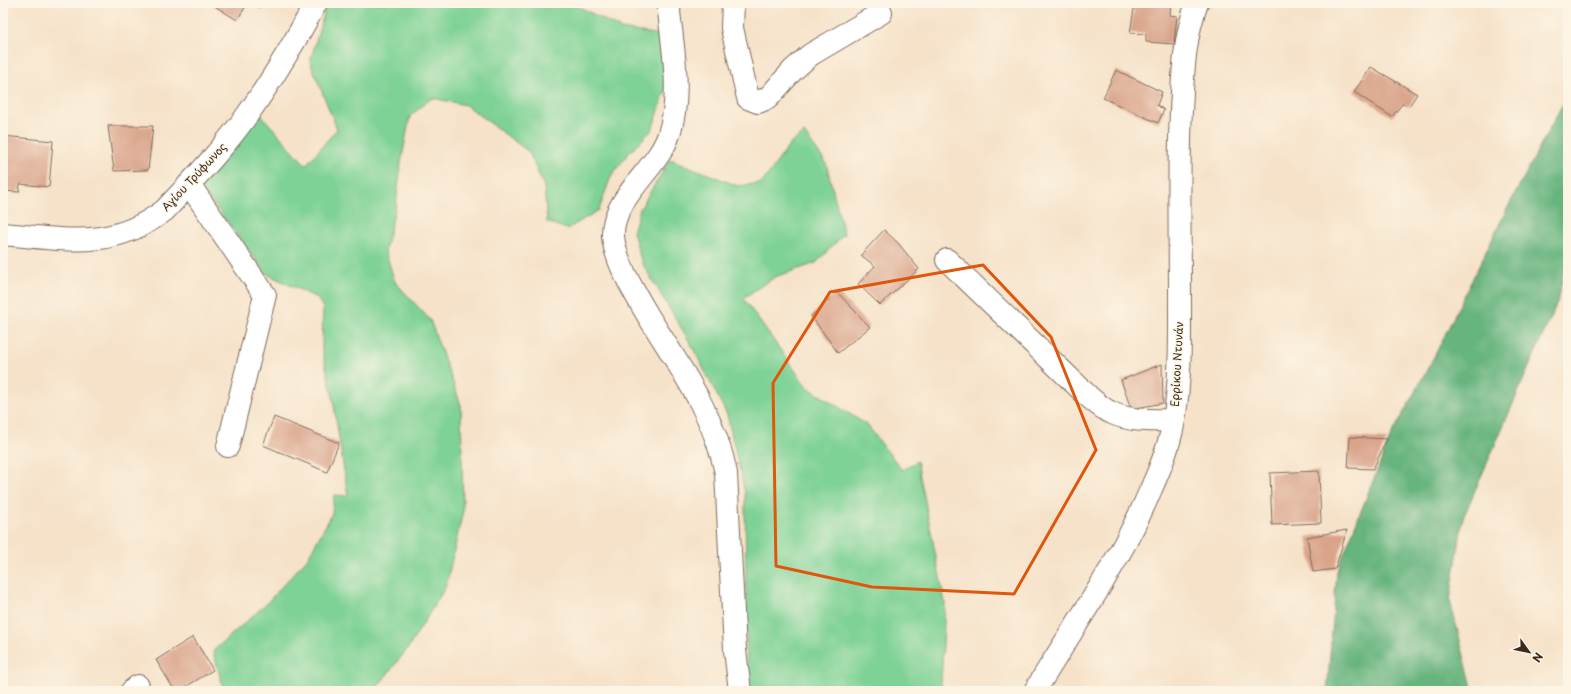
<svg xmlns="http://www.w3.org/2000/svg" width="1571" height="694" font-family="'Playpen Sans',sans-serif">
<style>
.green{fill:#7ed295;stroke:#5c7e5a}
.forest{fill:#66b47e;stroke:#506f4e}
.building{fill:#daa48b}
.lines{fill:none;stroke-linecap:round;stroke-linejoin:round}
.minor-casing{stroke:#7c6a5a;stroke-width:24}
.minor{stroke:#fff;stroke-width:22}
.marked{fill:none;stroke:#df570d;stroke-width:3;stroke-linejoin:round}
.labels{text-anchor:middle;stroke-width:3;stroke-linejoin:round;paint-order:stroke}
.street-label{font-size:11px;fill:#3b2a1e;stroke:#fcf5e5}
</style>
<rect width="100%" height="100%" fill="#fcf5e5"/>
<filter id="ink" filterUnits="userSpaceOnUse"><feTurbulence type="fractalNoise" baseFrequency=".025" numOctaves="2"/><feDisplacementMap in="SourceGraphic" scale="8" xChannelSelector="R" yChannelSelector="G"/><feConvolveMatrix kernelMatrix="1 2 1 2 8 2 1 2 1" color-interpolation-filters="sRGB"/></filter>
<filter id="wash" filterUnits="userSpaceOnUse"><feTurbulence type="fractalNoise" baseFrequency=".012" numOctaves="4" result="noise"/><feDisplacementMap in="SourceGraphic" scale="16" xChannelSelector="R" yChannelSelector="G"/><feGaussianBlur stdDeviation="0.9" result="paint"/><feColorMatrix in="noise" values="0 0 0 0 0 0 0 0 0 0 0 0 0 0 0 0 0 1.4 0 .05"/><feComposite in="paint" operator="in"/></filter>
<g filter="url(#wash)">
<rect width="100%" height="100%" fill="#f6e2c9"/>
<!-- green -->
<path class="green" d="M327,3H572L621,29L662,35L667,86L652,130L628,154L611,176L599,210L567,229L547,222L544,186L529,152L466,105L432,98L410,116L401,163L396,205L385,251L395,282L430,320L461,405L463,511L446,586L408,648L374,691H224L213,651L265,605L307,559L332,514L334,495L348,496L332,393L322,350L323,308L317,298L267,274L198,184L260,114L306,165L337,129L310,62Z
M804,133L826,163L844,234L816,263L775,277L743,298L807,387L867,425L902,470L917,461L945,603L941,685L938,691H747L745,493L727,415L691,344L642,263L633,232L640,209L670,159L738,186L762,183L791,143Z"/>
<!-- forest -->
<path class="forest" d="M1568,94V254L1557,303L1463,518L1450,601L1473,691H1327L1337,571L1391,436L1436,353L1507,209Z"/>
<g id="blocks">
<!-- building -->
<path class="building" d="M210,3H248L237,20Z
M252,3H263L260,8Z
M1135,3H1171L1170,15L1177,16L1174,44L1146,42V34L1130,33Z
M1371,67L1417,94L1409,106L1402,104L1392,117L1354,92Z
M1116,70L1162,92L1157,105L1164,110L1158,123L1103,98Z
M108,126H153L148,170L114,171Z
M3,136L53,141L49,187L20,184L19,192L3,191Z
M884,230L898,243L919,269L880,305L858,284L875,266L861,255Z
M837,292L870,327L838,353L811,316Z
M1162,364L1163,403L1131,409L1121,380Z
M274,417L339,443L327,472L263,445Z
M1350,437L1387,439L1373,469L1348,468Z
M1319,471L1321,523L1272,525L1270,473Z
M1347,530L1335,569L1313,572L1307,537Z
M193,637L213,670L179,691H175L156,660Z"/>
</g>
</g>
<g filter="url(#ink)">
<use href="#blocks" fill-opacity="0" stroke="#7c6a5a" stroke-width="1"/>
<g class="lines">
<!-- minor casing -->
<g class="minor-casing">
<path id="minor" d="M670,3L669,11C673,51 682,95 669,134C659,168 611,198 613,236C615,262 637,297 650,319C680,367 715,416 726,473L735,650L740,691
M733,3L732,28L748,98L758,102L768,98L793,70L810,55L881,13
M189,184L265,295L228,446
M3,234C64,239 112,251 165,210C193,180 221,151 245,118C272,81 294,43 316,3
M947,260L1089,397C1096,403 1104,410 1112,413C1131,422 1154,420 1174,420
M132,691L138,686
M1035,691C1075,624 1121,561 1151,489C1161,467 1170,444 1174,420C1181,378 1180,335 1180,293C1180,232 1178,171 1181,111C1183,74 1184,38 1197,3"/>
</g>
<!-- minor -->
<use href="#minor" class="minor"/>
</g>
</g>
<!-- marked area -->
<path class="marked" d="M983,265L1051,337L1096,450L1014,594L872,587L776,566L773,383L830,292Z"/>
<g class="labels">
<!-- street labels -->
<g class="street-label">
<text transform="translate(194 177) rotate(-47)" y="4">Αγίου Τρύφωνος</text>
<text transform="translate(1177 364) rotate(-87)" y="4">Ερρίκου Ντυνάν</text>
</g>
</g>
<!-- margin -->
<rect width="1571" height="694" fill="none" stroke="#fcf5e5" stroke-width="16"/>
<!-- north arrow -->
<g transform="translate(1529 652) rotate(123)" stroke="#fcf5e5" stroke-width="3" paint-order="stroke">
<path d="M0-3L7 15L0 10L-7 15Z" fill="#3b2a1e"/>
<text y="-6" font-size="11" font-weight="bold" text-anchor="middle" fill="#3b2a1e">N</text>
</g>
</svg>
